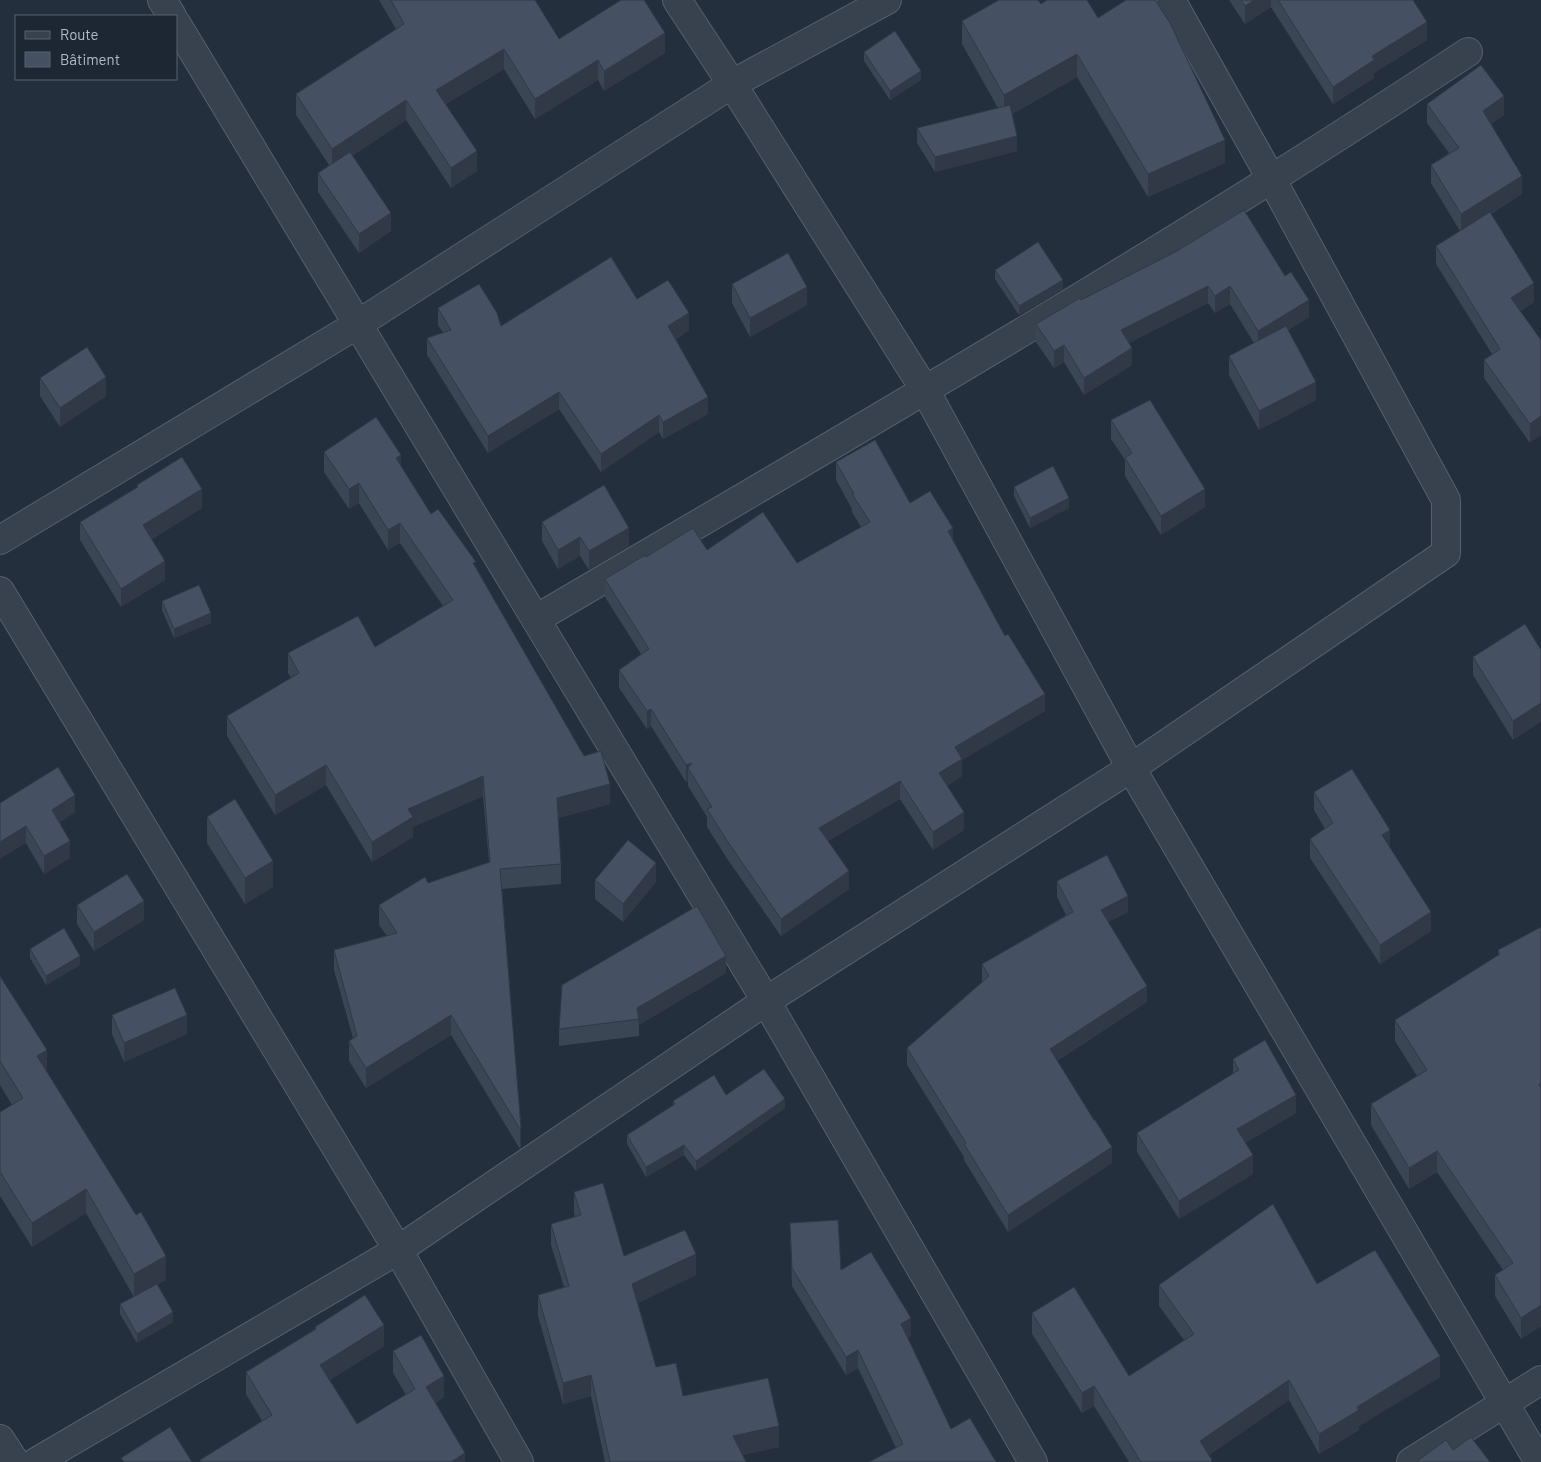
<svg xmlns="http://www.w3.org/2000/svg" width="1541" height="1462" font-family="Barlow,sans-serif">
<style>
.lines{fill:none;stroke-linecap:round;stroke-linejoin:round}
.minor-casing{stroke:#565f6c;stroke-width:30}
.tertiary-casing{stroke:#565f6c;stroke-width:30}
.minor{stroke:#38414e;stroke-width:28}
.tertiary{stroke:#38414e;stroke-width:28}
.wall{fill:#3b4654}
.shaded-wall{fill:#303945}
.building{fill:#455162;stroke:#303945}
</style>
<rect width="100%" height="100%" fill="#242f3e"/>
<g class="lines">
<!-- minor casing -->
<g class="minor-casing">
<path id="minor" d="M677,0L732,84L925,390L1131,768L1539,1462
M0,540L358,324L732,84L887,0
M0,591L398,1250L519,1462
M536,619C849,435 1165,253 1468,52
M0,1439L15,1462
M36,1462L398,1250L766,1001L1131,768L1446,553V500L1272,180L1171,0
M1411,1462L1541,1380"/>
</g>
<!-- tertiary casing -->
<g class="tertiary-casing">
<path id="tertiary" d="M162,0L172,16
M176,23L766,1001L1033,1462"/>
</g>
<!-- minor -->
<use href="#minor" class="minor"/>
<!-- tertiary -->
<use href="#tertiary" class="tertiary"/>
</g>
<!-- wall -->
<path class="wall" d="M379,0H535L559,39L665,53L604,91L598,80L535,119L504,69L446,104L477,171L451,188L406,120L352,156L391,231L359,253L318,192V173L329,165L296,115V94L396,29Z
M1229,0H1413L1427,40L1374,73V78L1333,104L1271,7L1245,24Z
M1041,4L1098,18L1225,163L1148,197L1077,77L1012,114L1017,151L935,172L917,143V128L998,108L962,44V21Z
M864,52L921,80L890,100L864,61Z
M1427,104L1504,115L1491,124L1522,194L1491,214L1534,302L1520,311L1541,340L1530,443L1484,378V360L1492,354L1436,264V246L1460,231L1431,183V165L1449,153L1427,123Z
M1177,251L1309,317L1288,330L1316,400L1259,430L1229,375V356L1254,343L1230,304L1215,313L1208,303L1129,343L1132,365L1084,395L1064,362L1054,368L1036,342V324L1081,300Z
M995,270L1063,289L1019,315L995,279Z
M732,284L807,305L750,337L732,303Z
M637,299L689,330L676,339L708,414L663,439L659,432L601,472L559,409L488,453L427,355V338L443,333L438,325V308L501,326Z
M40,378L106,396L60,427L40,396Z
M1111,420L1205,507L1161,535L1125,476V460L1111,439Z
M324,452L401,466L431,514L476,567L610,804L558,818L561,864V884L502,889L521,1128V1148L520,1149L451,1035L366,1088L349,1061V1041L353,1038L334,970V950L387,936L379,925V905L428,883L489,862L483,796L413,827V837L372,862L326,785L275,815L227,736V716L291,678L288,673V653L375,647L443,606L400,543L388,550L359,503L349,509L324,472Z
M836,462L910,503L953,541L1045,711L962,760V776L947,786L964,830L933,850L900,799L828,841L849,889L781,936L728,860L707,827V817L688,786V782H686L651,726L647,729L619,688V670L641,654L605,597V579L646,557L707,550L797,563L861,527L852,512V509L836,480Z
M137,485L202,508L152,539L165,580L121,607L80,540V522L137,487Z
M1014,487L1069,508L1030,528L1014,496Z
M542,522L629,546L589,570L580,556L558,569L542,541Z
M162,601L211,623L174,638L162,610Z
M1525,624L1513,740L1473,675V657Z
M1314,792L1390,848L1431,931L1380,964L1310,858V839L1325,829L1314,810Z
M0,803L75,812L60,822L70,858L44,874L26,843Z
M207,817L273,887L245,904L207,843Z
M595,880L656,882L623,922L595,899Z
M1057,881L1128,912L1108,922L1147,1002L1057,1061L1112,1163L1008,1232L964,1160V1157L907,1065V1048L983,982L982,981V964L1066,915L1057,897Z
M77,905L144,920L94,951L77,924Z
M1541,927V1326L1521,1339L1495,1296V1275L1503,1270L1437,1172L1409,1189L1371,1125V1104L1417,1076L1395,1041V1020L1498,956V950Z
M30,949L80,965L46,985L30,958Z
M726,973L639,1025V1036L559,1046V1029Z
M0,976L47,1073L166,1280L157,1284L173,1322L137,1343L120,1314V1304L134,1297L86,1213L32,1247L0,1196V1112L12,1105L0,1085Z
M112,1015L187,1034L124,1062L112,1034Z
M1233,1059L1296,1113L1245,1143L1253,1174L1179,1219L1137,1152V1133L1233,1074Z
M726,1095L785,1108L696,1171L684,1155L646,1177L627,1144V1135L673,1106V1101Z
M574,1192L624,1256L696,1275L638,1303L656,1367L683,1396L779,1447L743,1455L746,1462H605L591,1396L563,1404L538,1316V1295L564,1287L551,1245V1224L575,1217L574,1213Z
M790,1223L911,1336L908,1338L951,1429L896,1448L858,1368L846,1375L792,1286Z
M1317,1284L1440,1377L1359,1426V1430L1319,1454L1289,1400L1209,1455L1212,1462H1129L1094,1406L1082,1413L1032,1334V1313L1129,1376L1184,1340L1159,1306V1285Z
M315,1327L384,1346L330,1380L357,1424L406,1395L393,1373V1351L444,1397L435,1403L465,1462H200V1460L262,1421L246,1394V1372L315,1329Z"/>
<!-- shaded-wall -->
<path class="shaded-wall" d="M1254,0H1271V7L1245,24V6Z
M1427,22V40L1374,73V78L1333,104V87L1372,56Z
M665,33V53L604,91V71Z
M504,49V69L436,110V90Z
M1077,54V77L1004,118V95Z
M598,60V80L535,119V99Z
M921,71V80L890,100V91Z
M1504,96V115L1483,130V111Z
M406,100V120L332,169V149Z
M1017,136V151L935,172V157Z
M1225,140V163L1148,197V174Z
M477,151V171L451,188V168Z
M1522,176V194L1461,232V214Z
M391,213V231L359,253V234Z
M1063,280V289L1019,315V306Z
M1534,283V302L1511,316V298Z
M1208,286V303L1121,347V330Z
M1230,286V304L1215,313V296Z
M807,287V305L750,337V318Z
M1309,300V317L1258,349V331Z
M689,313V330L668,343V326Z
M1064,345V362L1054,368V351Z
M1132,348V365L1084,395V378Z
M106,377V396L60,427V408Z
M1316,382V400L1259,430V411Z
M559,392V409L488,453V436Z
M708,397V414L663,439V422Z
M659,415V432L601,472V454Z
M1541,416V435L1530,443V424Z
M401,455V475L396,458Z
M359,483V503L349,509V489Z
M202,489V508L143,544V525Z
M1205,489V507L1161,535V516Z
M1069,498V508L1030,528V518Z
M400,523V543L388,550V530Z
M629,528V546L589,570V551Z
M953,528V545L948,531Z
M580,537V556L558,569V550Z
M165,561V580L121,607V589Z
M211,613V623L174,638V629Z
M1045,694V711L962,760V776L939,791V773L955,747Z
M1541,703V722L1513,740V721Z
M651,709V726L647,729V711Z
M692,763L688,768V782H686V765Z
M326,765V785L275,815V795Z
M483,776V796L413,827V837L372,862V842L408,809Z
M900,781V799L819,846V828Z
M610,784V804L557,818V798Z
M75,795V812L52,827V810Z
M964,812V830L933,850V832Z
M26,826V843L0,859V842Z
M1390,830V848L1382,835Z
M70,841V858L44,874V856Z
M273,861V887L245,904V878Z
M656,863V882L623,922V904Z
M849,871V889L781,936V919Z
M1128,896V912L1101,926V910Z
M144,901V920L94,951V932Z
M1431,912V931L1380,964V945Z
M80,956V965L46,985V976Z
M726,956V973L639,1025L637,1008Z
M1147,986V1002L1050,1065V1049Z
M187,1015V1034L124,1062V1043Z
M451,1015V1035L366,1088V1068Z
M47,1050V1074L37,1056Z
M1296,1095V1113L1237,1148V1129Z
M785,1099V1108L696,1171V1161Z
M521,1128V1148L520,1149V1129Z
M684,1145V1155L646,1177V1167Z
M1112,1147V1163L1008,1232V1215Z
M1437,1151V1172L1409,1189V1168Z
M1253,1155V1174L1179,1219V1201Z
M86,1189V1213L32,1247V1223Z
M696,1254V1275L632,1306V1284Z
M166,1256V1280L134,1298V1274Z
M1541,1305V1326L1521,1339V1318Z
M173,1312V1322L137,1343V1334Z
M911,1318V1336L901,1342V1324Z
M384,1325V1346L320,1386V1365Z
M858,1350V1368L846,1375V1357Z
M1440,1356V1377L1359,1426V1430L1319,1454V1434L1357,1407Z
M591,1375V1396L563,1404V1383Z
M444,1376V1397L426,1408V1387Z
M1289,1380V1400L1200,1461V1441Z
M1094,1386V1406L1082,1413V1393Z
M779,1426V1447L733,1457V1436Z
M465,1453V1462H451Z"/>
<!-- building -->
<path class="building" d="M391,0H535L559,39L621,0H644L665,33L604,71L598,60L535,99L504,49L436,90L477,151L451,168L406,100L332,149L296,94L404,24Z
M999,0H1038L1041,4L1047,0H1087L1098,18L1126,0H1155L1170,23L1225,140L1148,174L1077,54L1004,95L962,21Z
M1241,0H1254L1245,6Z
M1278,0H1413L1427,22L1372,56L1374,60L1333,87Z
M895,31L921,71L890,91L864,52Z
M1481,65L1504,96L1483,111L1522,176L1461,214L1431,165L1459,148L1427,104Z
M1010,105L1017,136L935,157L917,128Z
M350,152L391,213L359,234L318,173Z
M1244,210L1285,276L1291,272L1309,300L1258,331L1230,286L1215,296L1208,286L1121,330L1132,348L1084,378L1064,345L1054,351L1036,324L1080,298L1081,300L1177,251Z
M1490,212L1534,283L1511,298L1541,340V416L1530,424L1484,360L1500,349L1436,246Z
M1038,242L1063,280L1019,306L995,270Z
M788,253L807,287L750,318L732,284Z
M611,257L637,299L668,280L689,313L668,326L708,397L663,422L659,415L601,454L559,392L488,436L427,338L451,330L438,308L479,284L497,313L501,326Z
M1286,326L1316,382L1259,411L1229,356Z
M87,347L106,377L60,408L40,378Z
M1150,400L1205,489L1161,516L1125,458L1132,453L1111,420Z
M376,417L401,455L396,458L431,514L438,509L476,562L473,563L584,756L601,751L610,784L557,798L561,864L500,869L521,1128L520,1129L451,1015L366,1068L349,1041L357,1036L334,950L397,933L379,905L425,877L428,883L490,862L483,776L408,809L413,817L372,842L326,765L275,795L227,716L299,673L288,653L358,616L375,647L453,600L400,523L388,530L359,483L349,489L324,452Z
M875,440L910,503L930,491L953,528L948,531L1005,636L1008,634L1045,694L955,747L962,759L939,773L964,812L933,832L900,781L819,828L849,871L781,919L728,842L707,809L712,807L688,768L692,763L686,765L651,709L647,711L619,670L649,649L605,579L645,555L646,557L693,528L707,550L763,512L797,563L870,522L852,494H854L836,462Z
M182,457L202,489L143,525L165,561L121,589L80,522L138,487L137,485Z
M1053,466L1069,498L1030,518L1014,487Z
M604,485L629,528L589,551L580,537L558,550L542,522Z
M199,585L211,613L174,629L162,601Z
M1525,624L1541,650V703L1513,721L1473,657Z
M58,767L75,795L52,810L70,841L44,856L26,826L0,842V803Z
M1352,769L1390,830L1382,835L1431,912L1380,945L1310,839L1333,823L1314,792Z
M235,799L273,861L245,878L207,817Z
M628,840L656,863L623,904L595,880Z
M1107,855L1128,896L1101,910L1147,986L1050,1049L1094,1120H1095L1112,1147L1008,1215L964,1144L966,1143L907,1048L989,976L982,964L1073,912L1057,881Z
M127,874L144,901L94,932L77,905Z
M697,906L726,956L637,1008L639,1019L559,1029L562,985Z
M1541,927V1082L1539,1085L1541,1088V1305L1521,1318L1495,1275L1513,1263L1437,1151L1409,1168L1371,1104L1427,1070L1395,1020L1500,954L1498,950Z
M64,928L80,956L46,976L30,949Z
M0,976L47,1050L37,1056L136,1215L141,1212L166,1256L134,1274L86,1189L32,1223L0,1172V1112L23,1098L0,1061Z
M175,988L187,1015L124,1043L112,1015Z
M1265,1040L1296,1095L1237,1129L1253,1155L1179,1201L1137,1133L1239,1070L1233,1059Z
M764,1069L785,1099L696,1161L684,1145L646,1167L627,1135L675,1104L673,1101L714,1075L726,1095Z
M603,1183L624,1256L685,1230L696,1254L632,1284L656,1367L676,1363L683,1396L768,1378L779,1426L733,1436L746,1462H610L591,1375L563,1383L538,1295L569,1286L551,1224L581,1215L574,1192Z
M1273,1204L1317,1284L1375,1250L1440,1356L1357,1407L1359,1410L1319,1434L1289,1380L1200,1441L1212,1460L1210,1462H1141L1094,1386L1082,1393L1032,1313L1074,1287L1129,1376L1194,1334L1159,1285Z
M838,1220L841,1270L871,1252L911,1318L901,1324L951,1429L970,1418L996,1462H869L903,1444L858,1350L846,1357L792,1268L790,1223Z
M157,1284L173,1312L137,1334L120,1304Z
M365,1295L384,1325L320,1365L357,1424L415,1389L393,1351L421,1335L444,1376L426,1387L465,1453L451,1462H201L200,1460L272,1415L246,1372L316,1329L315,1327Z
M170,1427L192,1462H124L121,1458Z
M1471,1437L1490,1462H1416L1446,1440L1453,1450Z"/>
<!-- legend -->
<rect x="15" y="15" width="162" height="65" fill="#1d2633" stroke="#59626f"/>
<rect x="25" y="31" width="25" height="8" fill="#38414e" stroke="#59626f"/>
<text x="60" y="40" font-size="15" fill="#b4bcc9">Route</text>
<rect x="25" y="52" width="25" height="15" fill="#455162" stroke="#59626f"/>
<text x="60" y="65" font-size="15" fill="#b4bcc9">Bâtiment</text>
</svg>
